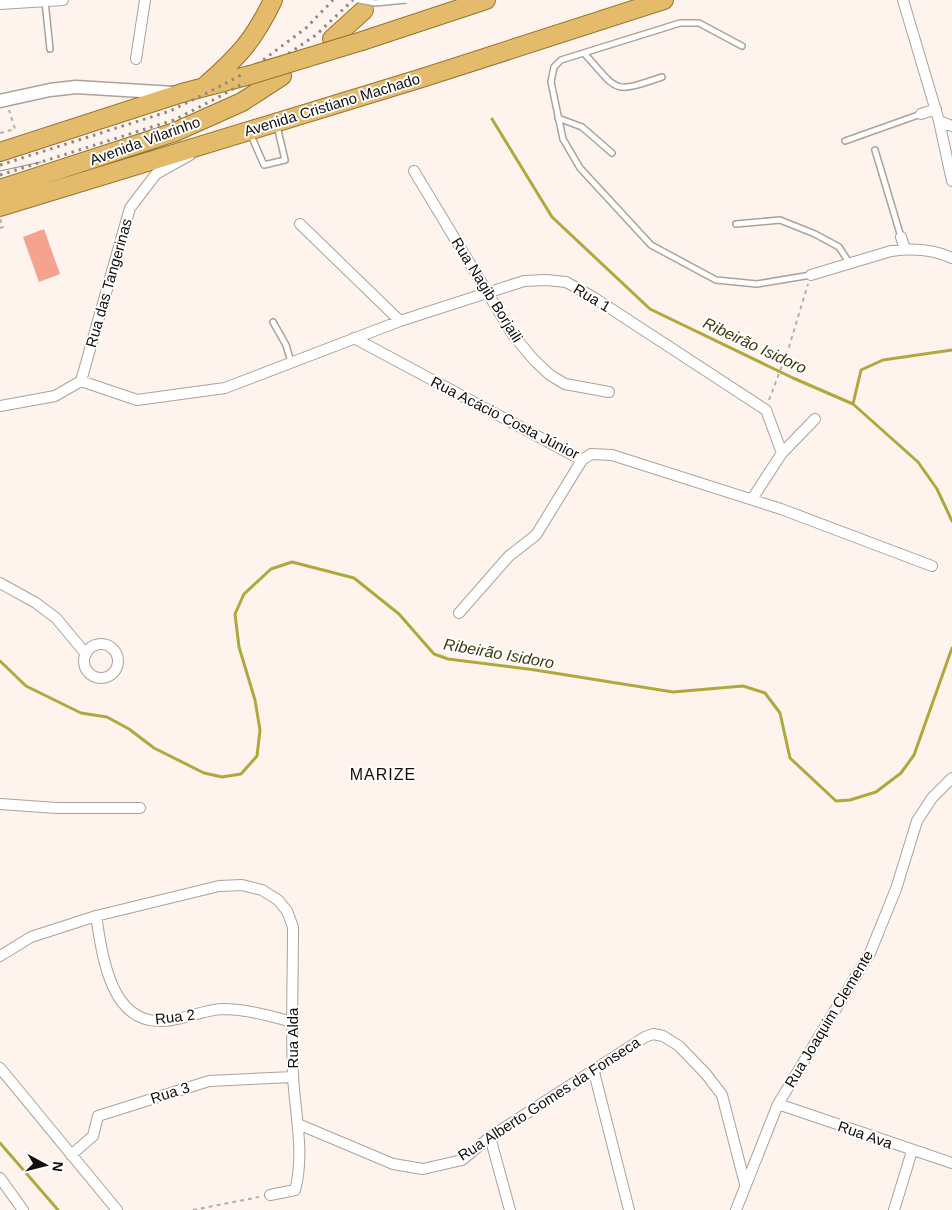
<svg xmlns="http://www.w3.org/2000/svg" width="952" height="1210" font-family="Arial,sans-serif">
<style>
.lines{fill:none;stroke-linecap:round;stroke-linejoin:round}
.stream{stroke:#b0a83d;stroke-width:3}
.building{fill:#f5a390}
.service-casing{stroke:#aba29c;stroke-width:8}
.minor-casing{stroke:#aba29c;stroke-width:12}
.tertiary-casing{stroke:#aba29c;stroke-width:15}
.trunk-casing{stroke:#957331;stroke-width:20}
.path{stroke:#b6afa9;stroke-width:2;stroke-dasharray:4 4;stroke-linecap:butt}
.service{stroke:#fff;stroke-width:5}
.minor{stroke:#fff;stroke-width:10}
.tertiary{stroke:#fff;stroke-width:12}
.trunk{stroke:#e3bb6b;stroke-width:18}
.tram{stroke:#8f8883;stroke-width:1}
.rail{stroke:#8f8883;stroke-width:3;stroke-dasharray:2.5 5;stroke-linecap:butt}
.service-bridge-casing{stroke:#aba29c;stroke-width:8;stroke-linecap:butt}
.trunk-bridge-casing{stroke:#957331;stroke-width:20;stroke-linecap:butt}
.path-bridge{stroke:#b6afa9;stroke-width:2;stroke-dasharray:4 4;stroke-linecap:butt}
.service-bridge{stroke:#fff;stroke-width:5}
.trunk-bridge{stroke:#e3bb6b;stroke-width:18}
.labels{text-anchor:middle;stroke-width:4;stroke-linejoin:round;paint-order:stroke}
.street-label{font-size:15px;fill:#110e0b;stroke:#fff}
.water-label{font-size:16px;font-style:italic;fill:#3d3a0d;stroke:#fff}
.neighbourhood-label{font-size:16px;letter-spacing:1px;fill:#110e0b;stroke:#fff}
</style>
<rect width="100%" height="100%" fill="#fef4ed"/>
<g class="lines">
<!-- stream -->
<path class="stream" d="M492,119L552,217L650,309L793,378L853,404L918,462L937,489L952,521
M853,404L861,370L883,360L952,350
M0,661L26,686L81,713L107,717L129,729L154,748L204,773L222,777L241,774L257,756L260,730L255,700L239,647L235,614L244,594L271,569L292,562L354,578L399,614L434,654L448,659L535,670L673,692L743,686L765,693L780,713L790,758L836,801L850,800L876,792L901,773L914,755L952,648
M0,1143L58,1210"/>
</g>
<!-- building -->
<path class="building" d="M44,229L60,274L39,282L23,237Z"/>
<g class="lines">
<!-- service casing -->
<g class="service-casing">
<path id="service" d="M45,1L50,49
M742,46L699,23H680L561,60L554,67L551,82L563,139L580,168L651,245L716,280L757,284L811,275
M584,53C619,92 612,94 662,77
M558,118L582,127L612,153
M250,133L264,165L285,160L277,126
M845,141L921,114
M875,150L901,237
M736,224L780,220L815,234L839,247L850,264
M273,322L286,345L291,362"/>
</g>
<!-- minor casing -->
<g class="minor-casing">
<path id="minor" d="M903,0L939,121L952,181
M0,4L63,0
M136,59L145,0
M921,114L936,109
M939,121L952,126
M414,171L513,335L534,360L550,375L565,384L609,392
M300,224L400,321
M901,237L905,249
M811,275L891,251C912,248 933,249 952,258
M354,338L582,460L591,454L612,455L781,509L932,566
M81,381L137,400L225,388L400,321L524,281L546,280L566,282L593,297L766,410L782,453
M81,381L130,208L156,174L190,155
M0,406L55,396L81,381
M752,499L782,453L815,419
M0,583L36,603L56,618L86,654
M459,613L509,556L536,535L582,460
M84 661a17 17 0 1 1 34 0a17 17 0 1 1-34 0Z
M0,804L57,808H140
M96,916C102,952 109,1020 158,1021C180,1022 201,1010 222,1009C247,1009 269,1016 293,1022
M0,956L31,937L96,916L219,886L242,885L262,890L278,900L287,911L293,927C293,977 291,1027 293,1076C295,1113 305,1154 295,1190L270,1195
M0,1068L117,1210
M594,1072L629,1210
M778,1104L952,1163
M298,1124L393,1164L423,1169L462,1160L490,1137L645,1037L653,1034L663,1036L679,1046L706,1074L722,1095L745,1184
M490,1137L510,1210
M71,1155L93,1136L98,1116L209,1081L293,1077
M0,1178L23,1210
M736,1210L778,1104L870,953L896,889L917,821L932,798L952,778
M894,1210L912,1151"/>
</g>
<!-- tertiary casing -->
<g class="tertiary-casing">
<path id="tertiary" d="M0,101L50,90L76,87L174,93"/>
</g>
<!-- trunk casing -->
<g class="trunk-casing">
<path id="trunk" d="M332,39L364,10
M362,41L486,0
M206,85C239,56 254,40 273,0
M0,152L182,93L250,75
M0,189L175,132L242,102L282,76
M0,207L422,78L664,0"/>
</g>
<!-- path -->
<path class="path" d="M0,133L15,129L9,110
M769,400L789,347L808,284
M193,1210L259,1197"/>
<!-- service -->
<use href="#service" class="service"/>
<!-- minor -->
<use href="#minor" class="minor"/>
<!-- tertiary -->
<use href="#tertiary" class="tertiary"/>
<!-- trunk -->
<use href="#trunk" class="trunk"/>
<!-- tram -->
<path class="tram" d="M0,171L41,162"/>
<!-- rail -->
<path class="rail" d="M0,165L170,111L211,91L247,72L306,28L333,0
M0,175L174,120L215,99L251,79L316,35L353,0"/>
<!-- service-bridge casing -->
<g class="service-bridge-casing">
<path id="service-bridge" d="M359,0L375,3L406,0"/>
</g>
<!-- trunk-bridge casing -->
<g class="trunk-bridge-casing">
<path id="trunk-bridge" d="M250,75L362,41"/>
</g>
<!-- path-bridge -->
<path class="path-bridge" d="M0,219L3,227L0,228"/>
<!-- service-bridge -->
<use href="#service-bridge" class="service-bridge"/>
<!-- trunk-bridge -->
<use href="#trunk-bridge" class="trunk-bridge"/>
</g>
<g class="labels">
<!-- street labels -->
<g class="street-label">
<text transform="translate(332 105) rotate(-17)" y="5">Avenida Cristiano Machado</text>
<text transform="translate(145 141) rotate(-20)" y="5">Avenida Vilarinho</text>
<text transform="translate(109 283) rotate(-74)" y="5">Rua das Tangerinas</text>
<text transform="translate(487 290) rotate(58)" y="5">Rua Nagib Borjaili</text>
<text transform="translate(592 298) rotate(31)" y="5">Rua 1</text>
<text transform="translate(505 418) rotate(27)" y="5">Rua Acácio Costa Júnior</text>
<text transform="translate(175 1017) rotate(-7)" y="5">Rua 2</text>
<text transform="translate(829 1019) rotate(-59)" y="5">Rua Joaquim Clemente</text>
<text transform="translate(293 1038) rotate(-90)" y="5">Rua Alda</text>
<text transform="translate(170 1093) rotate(-18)" y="5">Rua 3</text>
<text transform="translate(549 1099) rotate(-33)" y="5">Rua Alberto Gomes da Fonseca</text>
<text transform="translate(865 1135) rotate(19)" y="5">Rua Ava</text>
</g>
<!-- water labels -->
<g class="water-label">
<text transform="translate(755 345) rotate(25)" y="6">Ribeirão Isidoro</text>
<text transform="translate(499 653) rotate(10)" y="6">Ribeirão Isidoro</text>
</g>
<!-- neighbourhood labels -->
<g class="neighbourhood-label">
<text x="383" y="780">MARIZE</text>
</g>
</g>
<!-- north arrow -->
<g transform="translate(45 1165) rotate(97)" stroke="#ffffff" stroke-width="4" paint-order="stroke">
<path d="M0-4L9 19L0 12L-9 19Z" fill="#110e0b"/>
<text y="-8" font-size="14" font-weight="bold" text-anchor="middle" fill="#110e0b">N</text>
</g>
</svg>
